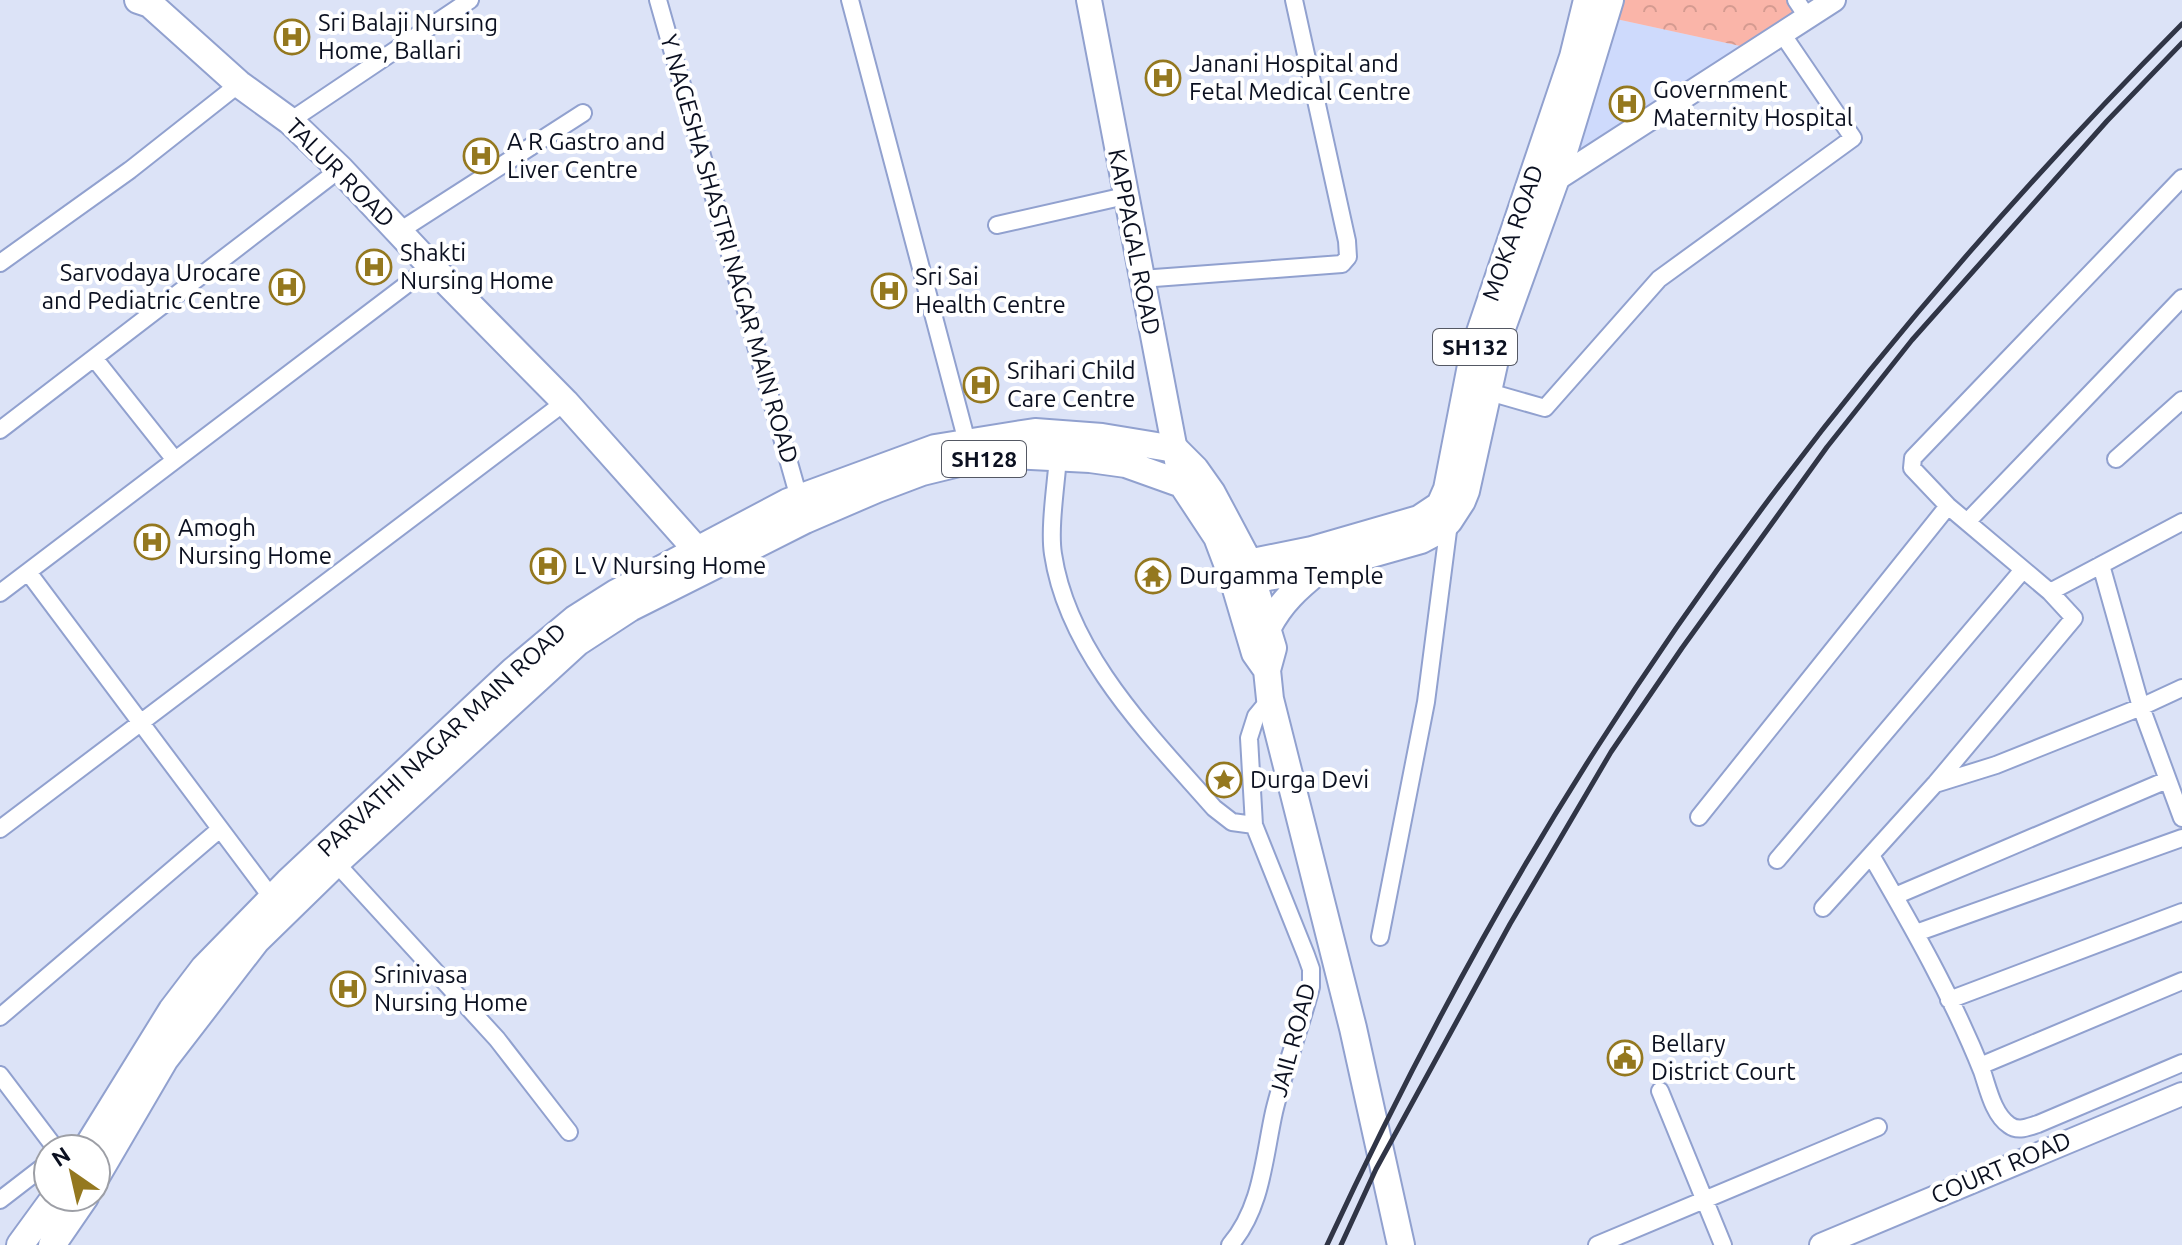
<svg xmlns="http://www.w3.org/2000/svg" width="2182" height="1245" font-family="Ubuntu,sans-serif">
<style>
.built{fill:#cedafc}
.park{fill:url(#park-crowns)}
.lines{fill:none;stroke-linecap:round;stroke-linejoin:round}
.minor-casing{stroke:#91a1cf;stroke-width:20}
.tertiary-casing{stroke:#91a1cf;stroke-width:26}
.secondary-casing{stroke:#91a1cf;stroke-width:28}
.primary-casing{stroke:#91a1cf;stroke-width:30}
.minor{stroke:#fff;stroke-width:16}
.tertiary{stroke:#fff;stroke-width:22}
.secondary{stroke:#fff;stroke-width:24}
.primary{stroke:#fff;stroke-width:26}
.rail{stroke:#303546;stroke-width:5}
.labels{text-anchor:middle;stroke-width:8;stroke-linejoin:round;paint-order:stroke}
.shield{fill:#fff;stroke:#545863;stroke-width:2}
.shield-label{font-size:22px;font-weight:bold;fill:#0b1020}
.poi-label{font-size:24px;fill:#0b1020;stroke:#fff;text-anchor:start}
.street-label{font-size:24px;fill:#0b1020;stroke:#fff}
</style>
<defs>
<pattern id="park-crowns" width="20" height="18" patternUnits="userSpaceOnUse" patternTransform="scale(2)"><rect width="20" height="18" fill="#fab5a9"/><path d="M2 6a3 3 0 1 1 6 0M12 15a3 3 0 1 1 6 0" fill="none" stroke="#d59b91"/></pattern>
</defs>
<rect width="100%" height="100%" fill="#dce3f7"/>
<!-- built -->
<path class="built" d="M1616,19L1754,49L1574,160Z"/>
<!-- park -->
<path class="park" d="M1621,0H1791L1803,17L1754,49L1616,19Z"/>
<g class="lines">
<!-- minor casing -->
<g class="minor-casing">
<path id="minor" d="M658,0L799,498
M850,0L967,442
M1796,0L1808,18
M290,121L470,0
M2182,178L1913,458L1912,468L1948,506L2050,592L2182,522
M997,225L1125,196
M398,232L583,113
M0,263L130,170L239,84
M1141,279L1342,264L1348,257L1347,241L1294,0
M94,358L175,460
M1489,392L1545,408L1659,279L1853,138L1783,35
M0,430L340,169
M1058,457C1056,485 1049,528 1053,554C1068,654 1150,735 1214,808L1232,822L1254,825
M2116,459L2182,400
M1967,522L2182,298
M2101,565L2141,707L2182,818
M28,572L272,898
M0,593L431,266
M1936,783L2074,618L2050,592
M1699,817L1948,506
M0,829L565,402
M1872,857C1912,926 1952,996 1982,1071C1988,1088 1993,1114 2009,1125C2018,1132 2028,1127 2038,1124L2182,1063
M1777,860L2022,571
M336,863L497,1039L569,1132
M1895,896L2167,780
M1823,908L1935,784L1996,765L2141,707L2182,688
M1916,933L2182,838
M1380,937L1426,702L1449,523
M1949,1000L2182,912
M0,1017L220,829
M1980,1066L2182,981
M0,1075L56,1149
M1660,1091L1723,1245
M0,1200L48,1163
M1230,1245C1262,1208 1264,1157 1274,1112C1284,1070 1300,1029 1311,987V969L1306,955L1254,825L1249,738L1256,716L1270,699
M1597,1245L1878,1127"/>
</g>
<!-- tertiary casing -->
<g class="tertiary-casing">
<path id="tertiary" d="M1549,184L1834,0
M1821,1245L2182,1094"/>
</g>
<!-- secondary casing -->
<g class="secondary-casing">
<path id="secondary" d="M1089,0L1178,466"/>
</g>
<!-- primary casing -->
<g class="primary-casing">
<path id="primary" d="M138,0L150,4L239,84L290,121L340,169L431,266L565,402L696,549L705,563
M1243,564L1312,550L1419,519L1440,505L1447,489L1474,350L1573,57L1587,0
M1238,582L1322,568L1421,540L1440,530L1449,521L1462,501L1466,491L1502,328L1555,181L1610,0
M1268,627C1281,602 1297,588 1319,570
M86,1149L172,1010L204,968L288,882L513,671L575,619L616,593L788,502L935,448L1035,432L1102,437L1175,449L1195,469L1212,493L1245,555L1273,648L1267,670
M96,1177L165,1059L256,941L336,863L578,642L630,608L805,520L877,489L922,472L967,461L1011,455L1090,459L1126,464L1182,484L1217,537L1234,582L1255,653L1267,670L1270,699L1353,1028L1401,1245
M20,1245L55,1197
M52,1245L85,1197"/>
</g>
<!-- minor -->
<use href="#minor" class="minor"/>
<!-- tertiary -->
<use href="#tertiary" class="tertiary"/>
<!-- secondary -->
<use href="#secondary" class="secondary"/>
<!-- primary -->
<use href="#primary" class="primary"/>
<!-- rail -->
<path class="rail" d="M1327,1245C1406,1075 1495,907 1596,749C1763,486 1963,245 2182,24
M1341,1245L1376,1169L1510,924L1611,752L1682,648L1827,447L1912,340L2107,121L2182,43"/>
</g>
<!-- icons -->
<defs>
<g id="hospital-ring" transform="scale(1.8)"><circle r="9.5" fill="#fff" stroke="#94781f" stroke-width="1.5"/><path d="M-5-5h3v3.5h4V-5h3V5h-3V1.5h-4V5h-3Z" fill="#94781f"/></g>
<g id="temple-ring" transform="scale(1.8)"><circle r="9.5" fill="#fff" stroke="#94781f" stroke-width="1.5"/><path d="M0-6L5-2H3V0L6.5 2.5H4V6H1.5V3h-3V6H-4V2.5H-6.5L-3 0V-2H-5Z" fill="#94781f"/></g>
<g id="sight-ring" transform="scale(1.8)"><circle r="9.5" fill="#fff" stroke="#94781f" stroke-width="1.5"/><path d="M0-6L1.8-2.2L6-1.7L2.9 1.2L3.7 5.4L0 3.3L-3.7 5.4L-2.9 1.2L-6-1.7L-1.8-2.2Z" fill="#94781f"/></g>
<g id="civic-ring" transform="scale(1.8)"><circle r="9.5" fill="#fff" stroke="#94781f" stroke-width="1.5"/><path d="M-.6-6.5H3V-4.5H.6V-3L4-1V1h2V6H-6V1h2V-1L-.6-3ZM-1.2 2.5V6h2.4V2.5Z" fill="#94781f"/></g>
</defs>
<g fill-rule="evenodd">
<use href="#hospital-ring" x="292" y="37"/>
<use href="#hospital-ring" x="1163" y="78"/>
<use href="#hospital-ring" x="1627" y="104"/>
<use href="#hospital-ring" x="481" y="156"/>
<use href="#hospital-ring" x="374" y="267"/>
<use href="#hospital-ring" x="287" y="287"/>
<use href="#hospital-ring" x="889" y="291"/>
<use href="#hospital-ring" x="981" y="385"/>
<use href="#hospital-ring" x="152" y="542"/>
<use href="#hospital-ring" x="548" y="566"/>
<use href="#temple-ring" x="1153" y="576"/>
<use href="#sight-ring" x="1224" y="780"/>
<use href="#hospital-ring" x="348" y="989"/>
<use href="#civic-ring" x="1625" y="1058"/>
</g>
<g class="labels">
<!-- shield labels -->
<g class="shield">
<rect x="1433" y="329" width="84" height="36" rx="6"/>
<rect x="942" y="441" width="84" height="36" rx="6"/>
</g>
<g class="shield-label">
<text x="1475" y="355">SH132</text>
<text x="984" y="467">SH128</text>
</g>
<!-- poi labels -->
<g class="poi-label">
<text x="318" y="31">Sri Balaji Nursing<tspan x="318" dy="28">Home, Ballari</tspan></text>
<text x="1189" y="72">Janani Hospital and<tspan x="1189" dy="28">Fetal Medical Centre</tspan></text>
<text x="1653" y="98">Government<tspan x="1653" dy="28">Maternity Hospital</tspan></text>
<text x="507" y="150">A R Gastro and<tspan x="507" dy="28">Liver Centre</tspan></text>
<text x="400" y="261">Shakti<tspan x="400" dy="28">Nursing Home</tspan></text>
<text x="261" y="281" text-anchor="end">Sarvodaya Urocare<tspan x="261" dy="28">and Pediatric Centre</tspan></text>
<text x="915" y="285">Sri Sai<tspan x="915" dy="28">Health Centre</tspan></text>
<text x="1007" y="379">Srihari Child<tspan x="1007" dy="28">Care Centre</tspan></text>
<text x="178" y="536">Amogh<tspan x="178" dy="28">Nursing Home</tspan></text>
<text x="574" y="574">L V Nursing Home</text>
<text x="1179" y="584">Durgamma Temple</text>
<text x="1250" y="788">Durga Devi</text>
<text x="374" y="983">Srinivasa<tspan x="374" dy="28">Nursing Home</tspan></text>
<text x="1651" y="1052">Bellary<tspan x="1651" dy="28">District Court</tspan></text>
</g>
<!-- street labels -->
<g class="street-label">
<text transform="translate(340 173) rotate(45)" y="8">TALUR ROAD</text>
<text transform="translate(1513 233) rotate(-71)" y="8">MOKA ROAD</text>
<text transform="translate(1134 242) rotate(79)" y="8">KAPPAGAL ROAD</text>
<text transform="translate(729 249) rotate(74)" y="8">Y NAGESHA SHASTRI NAGAR MAIN ROAD</text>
<text transform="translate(442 740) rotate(-43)" y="8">PARVATHI NAGAR MAIN ROAD</text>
<text transform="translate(1293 1040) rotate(-75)" y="8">JAIL ROAD</text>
<text transform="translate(2001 1168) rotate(-23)" y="8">COURT ROAD</text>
</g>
</g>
<!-- north arrow -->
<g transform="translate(72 1173) rotate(326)"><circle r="38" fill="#ffffff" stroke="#9d9fa6" stroke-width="2"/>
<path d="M0-6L14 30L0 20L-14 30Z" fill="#94781f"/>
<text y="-12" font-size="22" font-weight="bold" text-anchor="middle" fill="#0b1020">N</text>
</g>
</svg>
